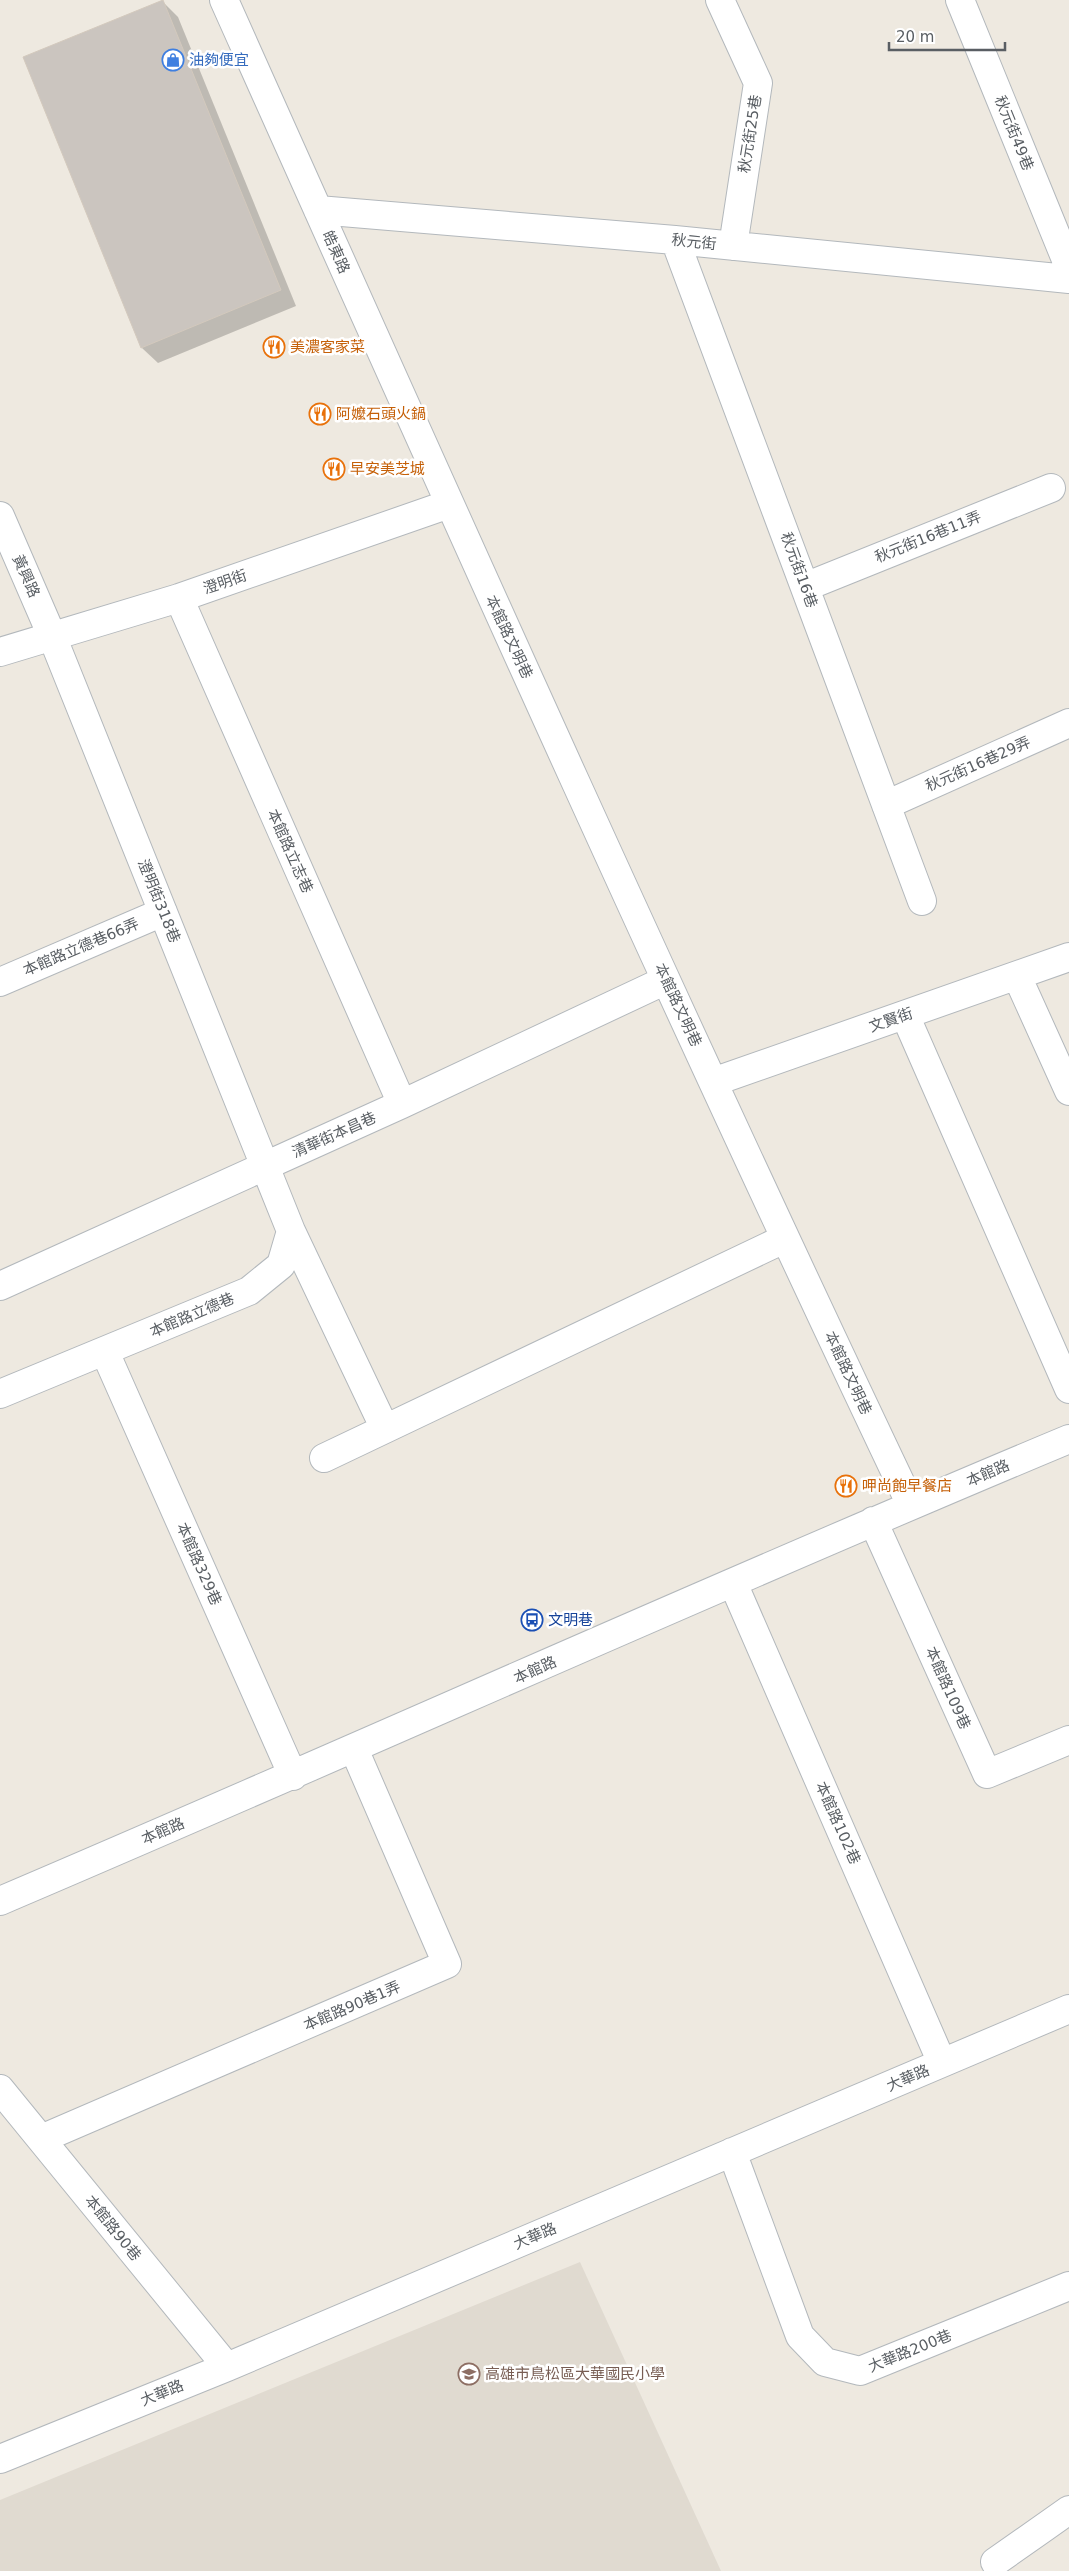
<svg xmlns="http://www.w3.org/2000/svg" width="1069" height="2571" font-family="'DejaVu Sans','Noto Sans TC',sans-serif">
<style>
.education{fill:#e0dad0}
.shadow{fill:#0003}
.building{fill:#cbc5bf;stroke:#d3c9bd}
.lines{fill:none;stroke-linecap:round;stroke-linejoin:round}
.minor-casing{stroke:#b3b8bc;stroke-width:30}
.minor{stroke:#fff;stroke-width:28}
.labels{text-anchor:middle;stroke-width:5;stroke-linejoin:round;paint-order:stroke}
.shop-label{font-size:15px;fill:#366cbe;stroke:#fff;text-anchor:start}
.street-label{font-size:15px;fill:#595e63;stroke:#fff}
.food-label{font-size:15px;fill:#c56008;stroke:#fff;text-anchor:start}
.transit-label{font-size:15px;fill:#164399;stroke:#fff;text-anchor:start}
.education-label{font-size:15px;fill:#785e54;stroke:#fff;text-anchor:start}
</style>
<rect width="100%" height="100%" fill="#eee9e0"/>
<!-- education -->
<path class="education" d="M580,2262L721,2571H0V2500Z"/>
<!-- shadow -->
<path class="shadow" d="M162,1L178,17L296,306L158,363L142,348L24,58Z"/>
<!-- building -->
<path class="building" d="M163,0L281,290L141,348L23,57Z"/>
<g class="lines">
<!-- minor casing -->
<g class="minor-casing">
<path id="minor" d="M224,0C449,503 674,1007 911,1505
M720,0L758,83L733,246
M960,0L1069,267
M318,210L675,240L1069,279
M675,240L922,901
M0,516L52,636L291,1231L281,1265L249,1291L0,1394
M805,587L1051,488
M179,598L402,1104
M0,652L179,598L449,504
M886,805L1069,723
M1017,976L1069,1091
M0,982L163,912
M905,1015L1069,1389
M713,1082L1069,957
M291,1231L385,1429
M0,1286L402,1104L666,980
M105,1352L293,1776
M324,1458L784,1239
M873,1521L987,1774L1069,1740
M733,1583L942,2063
M0,1901C357,1749 711,1588 1069,1439
M0,2089L227,2367
M41,2139L447,1964L354,1749
M732,2152L800,2336L825,2362L860,2371L1069,2286
M0,2459L227,2367L1069,2009
M995,2562L1069,2510"/>
</g>
<!-- minor -->
<use href="#minor" class="minor"/>
</g>
<!-- icons -->
<defs>
<g id="shop-ring" transform="scale(1.125)"><circle r="9.5" fill="#fff" stroke="#3f7fe0" stroke-width="1.5"/><path d="M-5-2.5h2.3a2.7 3.5 0 0 1 5.4 0H5L5.5 6h-11ZM-1.5-2.5h3a1.5 2.3 0 0 0-3 0Z" fill="#3f7fe0"/></g>
<g id="restaurant-ring" transform="scale(1.125)"><circle r="9.5" fill="#fff" stroke="#e8710a" stroke-width="1.5"/><path d="M-5-6h1v4h1v-4h1v4h1v-4h1v5L-1.5 .5V6h-2V.5L-5-1ZM5-6V6H3V1.5H1.5Q1.5-4 5-6Z" fill="#e8710a"/></g>
<g id="bus-ring" transform="scale(1.125)"><circle r="9.5" fill="#fff" stroke="#1a4fb4" stroke-width="1.5"/><path d="M-5-6H5V4H4V6H2V4H-2V6H-4V4H-5ZM-3.5-4V0h7V-4ZM-3.5 1.2v1.5H-2V1.2ZM2 1.2v1.5H3.5V1.2Z" fill="#1a4fb4"/></g>
<g id="school-ring" transform="scale(1.125)"><circle r="9.5" fill="#fff" stroke="#8d6e63" stroke-width="1.5"/><path d="M0-5L7-2L0 1L-7-2ZM-4 1L0 2.5L4 1V4Q0 6-4 4Z" fill="#8d6e63"/></g>
</defs>
<g fill-rule="evenodd">
<use href="#shop-ring" x="173" y="60"/>
<use href="#restaurant-ring" x="274" y="347"/>
<use href="#restaurant-ring" x="320" y="414"/>
<use href="#restaurant-ring" x="334" y="469"/>
<use href="#restaurant-ring" x="846" y="1486"/>
<use href="#bus-ring" x="532" y="1620"/>
<use href="#school-ring" x="469" y="2374"/>
</g>
<g class="labels">
<!-- shop labels -->
<g class="shop-label">
<text x="189" y="65">油夠便宜</text>
</g>
<!-- street labels -->
<g class="street-label">
<text transform="translate(1014 133) rotate(68)" y="5">秋元街49巷</text>
<text transform="translate(750 134) rotate(-81)" y="5">秋元街25巷</text>
<text transform="translate(694 242) rotate(6)" y="5">秋元街</text>
<text transform="translate(336 252) rotate(66)" y="5">皓東路</text>
<text transform="translate(928 537) rotate(-22)" y="5">秋元街16巷11弄</text>
<text transform="translate(799 570) rotate(70)" y="5">秋元街16巷</text>
<text transform="translate(26 576) rotate(66)" y="5">黃興路</text>
<text transform="translate(225 582) rotate(-19)" y="5">澄明街</text>
<text transform="translate(509 637) rotate(65)" y="5">本館路文明巷</text>
<text transform="translate(978 764) rotate(-24)" y="5">秋元街16巷29弄</text>
<text transform="translate(290 851) rotate(66)" y="5">本館路立志巷</text>
<text transform="translate(159 901) rotate(68)" y="5">澄明街318巷</text>
<text transform="translate(81 947) rotate(-23)" y="5">本館路立德巷66弄</text>
<text transform="translate(678 1005) rotate(65)" y="5">本館路文明巷</text>
<text transform="translate(891 1020) rotate(-19)" y="5">文賢街</text>
<text transform="translate(334 1135) rotate(-24)" y="5">清華街本昌巷</text>
<text transform="translate(192 1315) rotate(-23)" y="5">本館路立德巷</text>
<text transform="translate(848 1373) rotate(65)" y="5">本館路文明巷</text>
<text transform="translate(988 1473) rotate(-23)" y="5">本館路</text>
<text transform="translate(199 1564) rotate(66)" y="5">本館路329巷</text>
<text transform="translate(535 1670) rotate(-24)" y="5">本館路</text>
<text transform="translate(948 1688) rotate(66)" y="5">本館路109巷</text>
<text transform="translate(838 1823) rotate(66)" y="5">本館路102巷</text>
<text transform="translate(163 1831) rotate(-23)" y="5">本館路</text>
<text transform="translate(352 2006) rotate(-23)" y="5">本館路90巷1弄</text>
<text transform="translate(908 2078) rotate(-23)" y="5">大華路</text>
<text transform="translate(113 2228) rotate(51)" y="5">本館路90巷</text>
<text transform="translate(535 2236) rotate(-23)" y="5">大華路</text>
<text transform="translate(910 2351) rotate(-22)" y="5">大華路200巷</text>
<text transform="translate(162 2393) rotate(-22)" y="5">大華路</text>
</g>
<!-- food labels -->
<g class="food-label">
<text x="290" y="352">美濃客家菜</text>
<text x="336" y="419">阿嬤石頭火鍋</text>
<text x="350" y="474">早安美芝城</text>
<text x="862" y="1491">呷尚飽早餐店</text>
</g>
<!-- transit labels -->
<g class="transit-label">
<text x="548" y="1625">文明巷</text>
</g>
<!-- education labels -->
<g class="education-label">
<text x="485" y="2379">高雄市鳥松區大華國民小學</text>
</g>
</g>
<!-- scale -->
<path d="M889 42v8h116v-8" fill="none" stroke="#595e63" stroke-width="2.5"/>
<text x="896" y="42" font-size="15" fill="#595e63" stroke="#ffffff" stroke-width="4" paint-order="stroke">20 m</text>
</svg>
